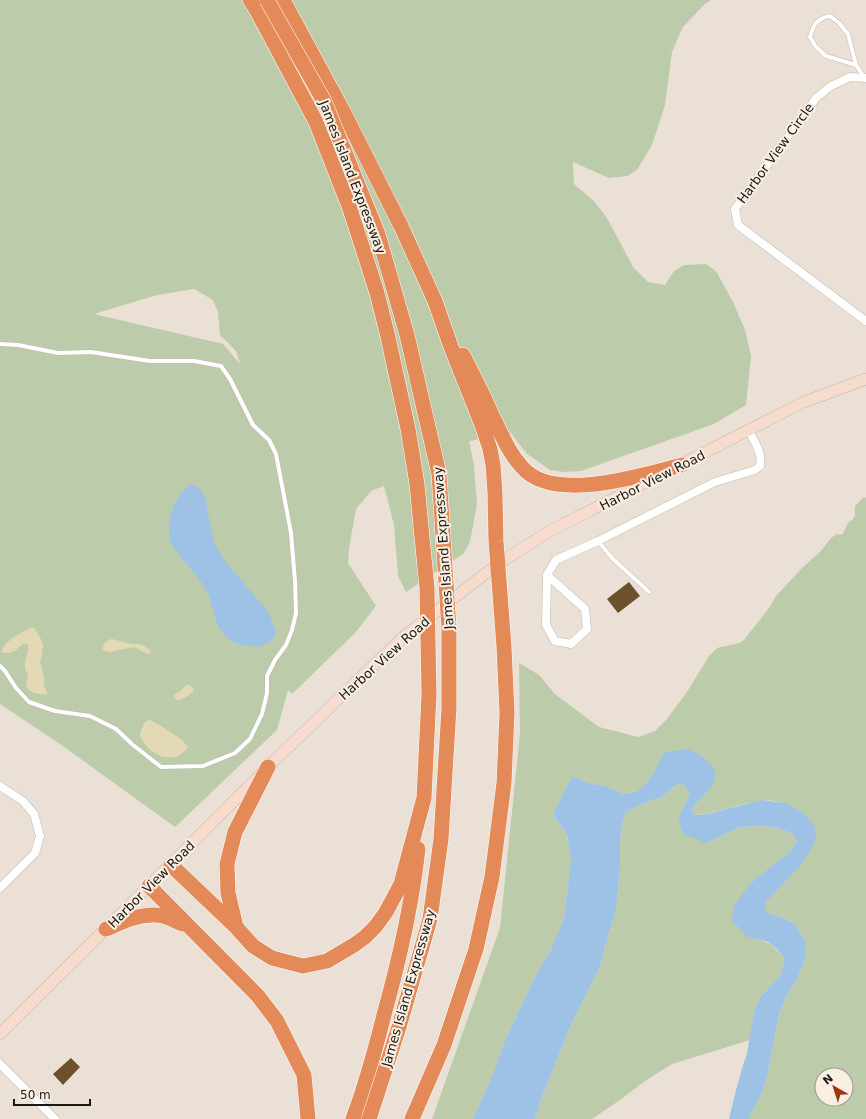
<svg xmlns="http://www.w3.org/2000/svg" width="866" height="1119" font-family="'DejaVu Sans',sans-serif">
<style>
.green{fill:#bccbaa;fill-rule:evenodd}
.sand{fill:#e3d9b4}
.water{fill:#9ec2e6}
.building{fill:#6d502c}
.lines{fill:none;stroke-linecap:round;stroke-linejoin:round}
.service-casing{stroke:#c2b8ad;stroke-width:5}
.minor-casing{stroke:#c2b8ad;stroke-width:9}
.secondary-casing{stroke:#c2b8ad;stroke-width:12}
.motorway-casing{stroke:#fff;stroke-width:16}
.service{stroke:#fff;stroke-width:4}
.minor{stroke:#fff;stroke-width:8}
.secondary{stroke:#f7dccd;stroke-width:11}
.motorway{stroke:#e48a59;stroke-width:15}
.motorway-bridge-casing{stroke:#fff;stroke-width:16;stroke-linecap:butt}
.motorway-bridge{stroke:#e48a59;stroke-width:15}
.labels{text-anchor:middle;stroke-width:4;stroke-linejoin:round;paint-order:stroke}
.street-label{font-size:13px;fill:#1b1713;stroke:#f8eee2}
</style>
<rect width="100%" height="100%" fill="#ebe0d5"/>
<!-- green -->
<path class="green" d="M0,0H711L705,4L683,27L672,52L665,105L652,145L637,170L627,176L609,178L573,162L574,184L594,201L607,218L633,267L648,282L665,285L674,271L684,265L706,264L716,271L733,302L745,330L751,356L746,405L714,424L581,471L564,472L550,470L526,453L511,433L469,441L474,465L477,504L470,542L463,554L406,592L398,576L394,525L384,486L371,491L356,509L349,548L348,563L376,606L356,632L292,694L288,690L277,730L175,827L60,744L0,704ZM194,289L213,300L218,312L220,335L236,351L240,364L223,344L94,314L157,295Z
M864,497L866,498V1119H750V1115L762,1093L768,1073L779,1014L786,996L798,977L805,959L794,923L784,918L766,912V902L816,840L786,803C778,802 768,799 760,801C738,804 718,813 695,815L692,809L713,785L653,774L645,785L635,792L624,794L605,786L589,783L572,776L553,814L567,835L571,860L564,918L551,949L536,975L506,1038L492,1076L473,1119H432L500,928L520,734L519,663L539,675L555,694L599,727L638,737L655,731L666,720L685,695L709,656L717,648L739,643L744,640L769,608L776,596L803,567L820,552L831,538L837,534L842,535L848,523L852,520L855,516V506ZM822,1075H846V1099H822Z
M680,783L685,786L690,794L681,812L706,843L740,827L761,826L775,827L793,834L797,841L787,855L766,870L751,883L762,941C772,943 777,950 784,958L781,975L761,996L754,1011L750,1040L672,1064L645,1081L620,1100L592,1119H535L542,1097L570,1027L600,967L607,939L616,911L620,868V838L622,826L626,812L644,803L664,796L673,787Z"/>
<!-- sand -->
<path class="sand" d="M31,628H34L40,637L43,645L42,654L40,662L44,677V687L47,691V694C42,695 30,693 27,688C25,684 28,680 28,676C27,673 25,670 25,667C24,659 29,653 28,645L25,643C16,648 14,656 1,652C5,640 20,633 31,628Z
M110,639C115,639 119,641 123,642C135,646 142,641 151,651L150,654H148L134,647L109,652L102,650L104,644Z
M186,685C190,685 193,686 194,690C190,695 185,698 179,700L175,699L174,696L175,694L181,691Z
M150,720C155,722 177,736 181,739C184,742 185,744 188,746C187,750 180,756 175,757C171,758 166,757 162,757C152,752 144,746 140,735C142,729 142,722 150,720Z"/>
<!-- water -->
<path class="water" d="M189,486H196L201,490L206,499L209,520L215,545L224,560L269,613L276,632L273,639L267,644L259,647L242,645L230,641L218,627L209,596L202,583L173,547L169,538V525L171,514L173,507L181,493Z
M686,749C701,753 707,759 716,772L713,785L692,809L695,815L707,814L719,811L762,800L786,803L805,814L815,827L816,840L801,865L766,902V912L784,918L794,923L805,941V959L798,977L786,996L779,1014L768,1073L762,1093L750,1115V1119H729L736,1090L743,1065L747,1054L754,1011L761,996L781,975L784,958L777,949L768,942L746,936L732,920L733,908L740,897L751,883L766,870L787,855L797,841L793,834L775,827L761,826L740,827L706,843L683,834L679,822L681,812L690,794L685,786L680,783L673,787L664,796L644,803L626,812L622,826L620,838V868L616,911L607,939L600,967L570,1027L542,1097L535,1119H473L492,1076L506,1038L536,975L551,949L564,918L571,860L567,835L553,814L572,776L589,783L605,786L624,794L635,792L645,785L653,774L665,752Z"/>
<!-- building -->
<path class="building" d="M629,582L640,596L618,613L607,599Z
M71,1058L80,1067L63,1085L53,1074Z"/>
<g class="lines">
<!-- service casing -->
<g class="service-casing">
<path id="service" d="M856,65L848,34L839,23L830,16C816,19 814,24 810,37L816,47L826,56L856,65L865,78
M0,344L18,345L58,353L91,352L150,361H194L221,366L230,379L253,425L269,440L276,454L291,533L295,581L296,613L292,630L286,645L275,660L267,676V693L262,714L250,739L235,753L203,766L161,767L133,745L116,729L90,716L55,711L29,702L16,688L5,671L0,666
M598,541L612,558L649,592"/>
</g>
<!-- minor casing -->
<g class="minor-casing">
<path id="minor" d="M866,78L850,77L831,86L816,98L735,209L738,225L866,321
M547,575L585,609L587,629L571,644L555,641L546,625L547,575L556,560L598,541L715,482L755,470L760,466C763,454 754,441 749,431
M0,786L23,801L34,814L40,836L35,853L0,888
M0,1064L55,1119"/>
</g>
<!-- secondary casing -->
<g class="secondary-casing">
<path id="secondary" d="M0,1034L268,767L359,679L407,634L498,564L548,532L804,402L866,379"/>
</g>
<!-- motorway casing -->
<g class="motorway-casing">
<path id="motorway" d="M250,0L257,11L316,122L349,206L363,249L377,293L388,337L408,429L417,484L421,527
M283,0L343,111L401,226L435,301L451,347L482,425L490,449L493,465L495,493L496,541L504,647L507,713L504,783L492,877L476,949L444,1045L412,1119
M463,355C473,375 483,394 492,415C501,433 508,452 522,467C553,504 642,475 682,465
M171,865L236,927L253,946L272,958L303,966L327,961L354,945L365,937L376,926L386,912L401,884L424,798
M149,886L258,996L277,1021L304,1075L308,1119
M236,927L228,893L227,864L235,832L268,767
M106,929C122,922 138,914 156,915C165,915 175,921 183,924
M353,1119C366,1084 376,1047 385,1011C400,957 412,904 418,849"/>
</g>
<!-- service -->
<use href="#service" class="service"/>
<!-- minor -->
<use href="#minor" class="minor"/>
<!-- secondary -->
<use href="#secondary" class="secondary"/>
<!-- motorway -->
<use href="#motorway" class="motorway"/>
<!-- motorway-bridge casing -->
<g class="motorway-bridge-casing">
<path id="motorway-bridge" d="M267,0L324,101L378,234L407,335L439,474L449,629V708L441,839L430,919L399,1027L369,1119
M421,527L427,588L429,694L424,798"/>
</g>
<!-- motorway-bridge -->
<use href="#motorway-bridge" class="motorway-bridge"/>
</g>
<g class="labels">
<!-- street labels -->
<g class="street-label">
<text transform="translate(775 153) rotate(-54)" y="5">Harbor View Circle</text>
<text transform="translate(353 177) rotate(69)" y="5">James Island Expressway</text>
<text transform="translate(652 480) rotate(-27)" y="5">Harbor View Road</text>
<text transform="translate(443 548) rotate(-94)" y="5">James Island Expressway</text>
<text transform="translate(384 658) rotate(-42)" y="5">Harbor View Road</text>
<text transform="translate(151 884) rotate(-45)" y="5">Harbor View Road</text>
<text transform="translate(408 988) rotate(-74)" y="5">James Island Expressway</text>
</g>
</g>
<!-- north arrow -->
<g transform="translate(834 1087) rotate(321)"><circle r="19" fill="#f8eee2" stroke="#a0988f"/>
<path d="M0-3L7 15L0 10L-7 15Z" fill="#9c360e"/>
<text y="-6" font-size="11" font-weight="bold" text-anchor="middle" fill="#1b1713">N</text>
</g>
<!-- scale -->
<path d="M14 1099v6h76v-6" fill="none" stroke="#1b1713" stroke-width="2"/>
<text x="20" y="1099" font-size="12" fill="#1b1713" stroke="#f8eee2" stroke-width="3" paint-order="stroke">50 m</text>
</svg>
